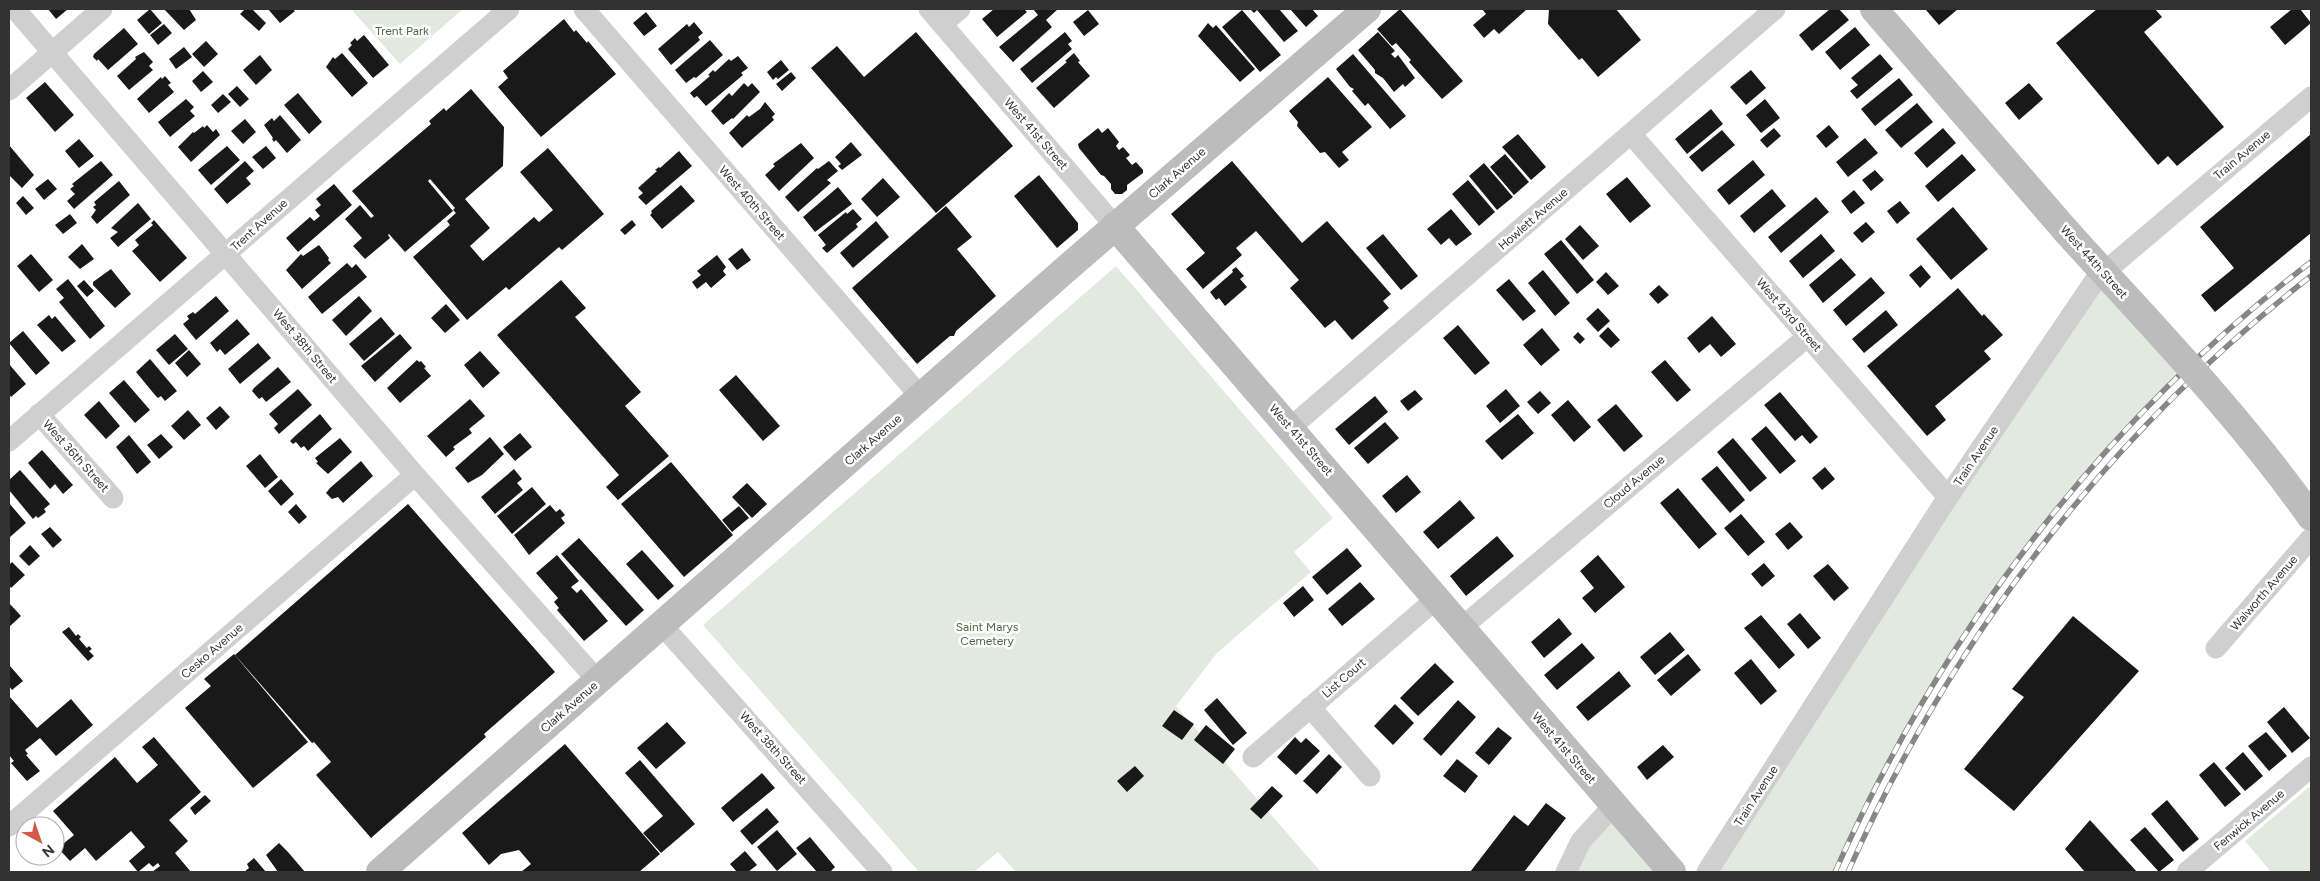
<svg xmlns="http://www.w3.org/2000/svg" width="2320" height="881" font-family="Figtree,sans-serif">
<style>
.green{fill:#e2eadf}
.building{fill:#191919}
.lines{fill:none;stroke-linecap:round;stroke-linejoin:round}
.street{stroke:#cfcfcf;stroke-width:21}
.secondary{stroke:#bcbcbc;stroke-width:28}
.rail-casing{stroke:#878787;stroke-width:5.5}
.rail{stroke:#fff;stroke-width:4;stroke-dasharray:11;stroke-linecap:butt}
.secondary-bridge{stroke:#bcbcbc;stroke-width:28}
.labels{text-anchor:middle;stroke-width:5;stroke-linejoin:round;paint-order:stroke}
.park-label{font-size:12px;fill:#4e6943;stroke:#fff}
.street-label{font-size:12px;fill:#323232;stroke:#fff}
</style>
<rect width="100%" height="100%" fill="#fff"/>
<!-- green -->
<path class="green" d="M351,9H463L400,64Z
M1116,266L1333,518L1294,552L1311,572L1217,653L1176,706L1321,872H1016L998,852L974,872H919L703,625Z
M2096,279L2190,368C2041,500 1912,688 1836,872H1711Z
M2309,787L2311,790V872H2271L2245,841Z
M1613,806L1672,872H1566Z"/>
<!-- building -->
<path class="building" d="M48,9H68L56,19Z
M150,9L162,23L149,34L137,20Z
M164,9H189L196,20L184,30Z
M245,9H252L266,23L259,31L240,14Z
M268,9H292L295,11L280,23Z
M994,9H1024L1027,12L997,37L982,19Z
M1033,9H1058L1046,20L1052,27L1013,62L999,47L1038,15Z
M1250,9H1279L1298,31L1284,42L1257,10L1254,13Z
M1290,9H1312L1318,16L1306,27Z
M1400,9L1463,81L1442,99L1409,62L1411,60L1396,43L1392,46L1377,29Z
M1482,9H1527L1499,34L1494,29L1484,38L1473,25L1486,14Z
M1549,9H1616L1641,40L1598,77L1582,58L1579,60L1548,24Z
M1830,9H1839L1849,20L1812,51L1799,35Z
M1928,9H1958L1939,25L1926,10Z
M2097,9H2155L2162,17L2144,32L2224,127L2177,166L2168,156L2158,165L2056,43Z
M2292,9H2300L2311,23L2285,45L2270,27Z
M1088,10L1099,24L1084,36L1073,22Z
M1242,10L1281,55L1260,72L1222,27Z
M646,12L657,26L644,36L633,23Z
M564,19L574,32L576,30L587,43L588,41L616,74L541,137L498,87L508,78L503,71Z
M694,22L703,33L698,37L700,40L671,65L658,49L687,24L689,27Z
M1208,23L1213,28L1216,25L1255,69L1240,82L1198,36Z
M164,24L172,33L158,45L150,35Z
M1855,27L1870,45L1840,70L1825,52Z
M124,28L138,44L108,70L98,59L97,61L93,57L94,54Z
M916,32L1013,146L936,213L811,68L837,46L864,77Z
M1065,32L1072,41L1068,44L1072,49L1032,83L1020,69Z
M1378,32L1395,51L1391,54L1395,58L1398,55L1415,78L1405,87L1403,84L1394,92L1383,78L1375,73V70L1358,50Z
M364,35L389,65L373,78L348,49L352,45L350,43L355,38L357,41Z
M710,40L723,55L696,78L694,77L686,83L675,70Z
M206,41L218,54L204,67L192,54Z
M184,47L192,57L176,69L169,59Z
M144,52L153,62L149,66L153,70L129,90L117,76L136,59L135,57Z
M342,53L368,83L352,97L326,67L333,57L335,59Z
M1074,53L1080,61L1078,62L1090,76L1054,108L1036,88L1067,62L1065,61Z
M1353,54L1406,116L1390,129L1368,103L1365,106L1352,91L1354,89L1350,87L1336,69Z
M1880,54L1893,69L1857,99L1850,91L1858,85L1851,78Z
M260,55L272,70L256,85L243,70Z
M738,56L748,68L741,73L743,75L706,106L697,96L694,98L690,93L710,76L708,75L713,70L715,72L729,59L731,61Z
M781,60L789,70L778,79L776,77L773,80L767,72Z
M1751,70L1766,88L1746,105L1730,87Z
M203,71L213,82L201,92L192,81Z
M791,72L796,78L782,91L776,84Z
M165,76L171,83L168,85L174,92L149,113L137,99L161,77L162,79Z
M1328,77L1372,127L1342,152L1349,160L1339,168L1325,152L1320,153L1297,126L1298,122L1289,111Z
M1899,78L1913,95L1875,126L1861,109Z
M45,82L74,115L55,132L26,98Z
M744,83L748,87L752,83L760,92L733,119L732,118L723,125L711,111L729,93L732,96Z
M2029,83L2043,99L2019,120L2005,103Z
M237,86L249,99L240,107L228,94Z
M471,89L504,127L503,166L465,199L490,228L470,246L483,261L534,217L539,222L553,210L520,172L548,148L604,214L562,250L559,247L509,290L506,287L467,320L413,257L450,225L447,221L456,213L453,210L455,208L430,179L428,181L453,211L405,252L389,234L388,235L390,238L365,259L353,246L362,238L345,219L360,205L371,218L374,216L352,191L431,124L429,121L444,108L446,111Z
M298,93L322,122L309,134L284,105Z
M223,94L231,102L218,113L211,105Z
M186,99L194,107L190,111L195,116L170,137L158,122Z
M1765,99L1780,118L1761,133L1746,115Z
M765,102L775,114L772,117L774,120L742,148L729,133L747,115L749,117L760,109Z
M1917,103L1933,122L1901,148L1885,130Z
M1711,109L1723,124L1687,154L1675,139Z
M280,115L301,140L287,153L276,140L274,142L272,139L273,138L264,125L272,118L274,121Z
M245,119L256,132L243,144L231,131Z
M207,125L213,132L216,129L220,135L191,162L178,147L193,132L194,133L203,126L204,128Z
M1829,125L1839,137L1826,148L1816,136Z
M1098,128L1102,133L1108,128L1119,142L1116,146L1119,150L1123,147L1130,155L1126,158L1132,165L1136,162L1143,170V173L1127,185V190L1122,194H1115L1111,189V184L1104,176L1101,175L1079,148L1078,144Z
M1774,128L1781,136L1767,148L1760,140Z
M1943,128L1956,143L1927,168L1914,153Z
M1722,130L1735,145L1702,172L1689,157Z
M1518,134L1546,167L1531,180L1502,147Z
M2311,134V233L2215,312L2201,295L2234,268L2200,227Z
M1865,138L1878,153L1848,177L1836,162Z
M79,139L94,156L79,168L65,151Z
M851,142L862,155L842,170L838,166L841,164L835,157Z
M801,143L814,158L779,191L765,175L775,166L773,164Z
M9,145L34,175L22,188L9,175Z
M227,146L240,160L211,185L198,170Z
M266,146L276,158L263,169L252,157Z
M679,151L692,166L646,205L638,197L643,193L638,188L657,171L655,170L659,167L660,168Z
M1505,154L1529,182L1514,195L1490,167Z
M1962,154L1976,170L1938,202L1925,186Z
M1753,160L1765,175L1729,205L1717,190Z
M101,161L113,175L74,209L67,201L75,194L70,189L74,186L72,184Z
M245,161L254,171L246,178L251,184L227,204L214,189Z
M829,161L838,171L827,180L831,183L798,212L785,197L817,168L818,169Z
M1232,161L1302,243L1327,221L1391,294L1383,301L1389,308L1352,340L1335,320L1325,328L1290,288L1299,280L1256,231L1236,248L1242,255L1203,289L1186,269L1205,253L1171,214Z
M1484,163L1513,197L1497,210L1469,176Z
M1875,170L1884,180L1871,191L1862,180Z
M1039,175L1078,223V230L1057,248L1014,196Z
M1627,177L1651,206L1630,223L1606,194Z
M883,178L900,197L877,217L861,199Z
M48,179L57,189L44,200L35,189Z
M1468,180L1495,212L1479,226L1452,194Z
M119,181L130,195L97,224L91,217L96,210L93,207L96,205L94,202Z
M334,184L352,205L298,252L286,238L310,217L314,221L320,216L315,210L321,205L316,199Z
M681,185L695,201L662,229L650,215L652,213L651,211Z
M838,187L852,204L815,232L803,217Z
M1772,189L1786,206L1754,233L1740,216Z
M1854,190L1865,203L1851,214L1841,201Z
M23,196L34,208L26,215L16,203Z
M1816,197L1829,212L1781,253L1768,237Z
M1900,201L1910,213L1897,224L1887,211Z
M138,203L151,219L118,247L110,238L118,232L111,228Z
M946,206L972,237L957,249L996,296L956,331L954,336H950L917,364L852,288Z
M1953,207L1988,249L1951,280L1916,239Z
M853,209L862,219L856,224L858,227L827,253L822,248L826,245L818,235L846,212L847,214Z
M1451,209L1472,234L1456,246L1449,238L1441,245L1427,229Z
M70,214L77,223L63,234L55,225Z
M154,220L187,258L160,282L132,251L139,245L135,240L153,225L151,223Z
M632,220L636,225L625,235L620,230Z
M876,221L889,237L853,268L840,253Z
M1866,222L1875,232L1862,243L1853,233Z
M1580,225L1599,246L1583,260L1565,239Z
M1383,234L1418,276L1401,290L1366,248Z
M1821,234L1835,251L1803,278L1789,261Z
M1561,240L1594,280L1577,294L1544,254Z
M82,244L94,259L80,269L68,257Z
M319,245L329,258L328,260L331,263L302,289L286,270L301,254L303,256Z
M742,248L751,260L737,270L728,259Z
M31,254L53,280L39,292L17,266Z
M717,255L726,267L723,271L726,275L711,288L706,282L697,289L692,282L701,275L697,271Z
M1841,258L1856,275L1823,303L1809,285Z
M347,263L352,268L356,264L367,277L322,314L308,297Z
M1921,265L1931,277L1920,288L1909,275Z
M1236,267L1244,276L1240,279L1247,287L1225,306L1219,298L1216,300L1210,292L1233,272L1232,270Z
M111,269L131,294L115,308L93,285V282Z
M1543,270L1570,303L1555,316L1528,283Z
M1606,272L1619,286L1608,295L1596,282Z
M1871,277L1885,293L1846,326L1833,310Z
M68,279L105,326L90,339L59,302L64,298L56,289Z
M1509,279L1536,311L1523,321L1496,290Z
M84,280L94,291L87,297L77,286Z
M561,280L586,308L575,317L641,392L625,406L669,456L618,500L606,487L619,475L497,335Z
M1659,285L1669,295L1658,304L1649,294Z
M1958,288L1982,316L1984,314L2003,335L1984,351L1991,359L1935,406L1946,420L1927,436L1867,366Z
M216,296L229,311L196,340L183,324L189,319L187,316L193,312L195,314Z
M359,296L372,311L346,336L332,320Z
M446,304L460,320L445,333L431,318Z
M1598,308L1610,321L1598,332L1586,319Z
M1886,310L1898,325L1864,353L1852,339Z
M49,315L52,319L55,316L76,341L62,352L37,325Z
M1712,316L1736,344L1721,357L1710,344L1699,353L1687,338Z
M381,317L395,334L364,361L349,344Z
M237,319L250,334L225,355L220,349L217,352L210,343Z
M1458,325L1490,363L1475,375L1443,338Z
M1608,327L1620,340L1611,348L1599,336Z
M1542,328L1560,350L1541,366L1523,345Z
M23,331L50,363L36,375L9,343Z
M1578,332L1585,339L1580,344L1573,337Z
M175,334L188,349L169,365L156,350Z
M400,334L412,348L375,382L361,366Z
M258,343L271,358L240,384L228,369Z
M189,350L201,364L187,377L175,363Z
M480,351L500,373L483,388L464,365Z
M150,359L177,391L165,401L161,396L158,398L155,395L136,372Z
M417,360L419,362L421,361L426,367L424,368L431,376L400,403L387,388Z
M1665,360L1691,390L1677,402L1651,372Z
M9,364L26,384L11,397L9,394Z
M278,367L291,382L266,402L262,397L259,399L252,391L254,388Z
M736,375L780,426L763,441L719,390Z
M124,380L150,410L135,423L109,393Z
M298,389L312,405L279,434L274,428L278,424L269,414Z
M1506,389L1520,406L1500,423L1486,406Z
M1415,390L1423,399L1408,411L1400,401Z
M1540,391L1551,403L1538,414L1527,402Z
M1780,392L1818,437L1810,444L1802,435L1795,441L1764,405Z
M1375,396L1388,412L1349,445L1335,429Z
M470,399L485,416L469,429L472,433L453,447L455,449L446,457L427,436Z
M1568,400L1591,427L1574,442L1551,415Z
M99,401L120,426L106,439L84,415Z
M1616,404L1643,436L1624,452L1597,420Z
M220,406L230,417L216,430L206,418Z
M188,410L201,425L184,440L171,426Z
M320,414L332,429L308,451L304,446L301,448L296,442L293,444L290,441L295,436Z
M1518,414L1534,433L1502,460L1485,441Z
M1385,422L1399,438L1368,464L1354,448Z
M1766,426L1796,461L1780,474L1751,439Z
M520,433L532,447L515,461L503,447Z
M161,434L173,447L159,459L147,445Z
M129,435L151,462L137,474L116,447Z
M490,437L504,454L482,475L468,483L455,468Z
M340,438L352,452L328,474L316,463L318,462L315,458Z
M1733,438L1767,478L1750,492L1717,452Z
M42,450L73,485L63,494L55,484L50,489L28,463Z
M260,454L278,477L265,488L246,466Z
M361,461L373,476L343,503L338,497L332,499L326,493L330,488Z
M671,462L733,535L684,577L621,504Z
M1717,466L1745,500L1730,513L1701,479Z
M1825,467L1835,479L1822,490L1812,478Z
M514,469L522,479L517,483L523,490L495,514L481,497Z
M20,470L50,504L44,509L46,512L38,518L36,516L33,519L9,490V480Z
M1407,475L1421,492L1396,513L1382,496Z
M281,479L294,494L281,506L268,491Z
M747,483L767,504L752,518L732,497Z
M532,487L546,504L512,534L497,516Z
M1678,488L1717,534L1699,549L1660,503Z
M1460,500L1475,518L1438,549L1423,532Z
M9,503L26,523L10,537L9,536Z
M296,504L307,517L299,524L288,512Z
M408,504L555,672L484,734L486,737L371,838L316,775L331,762L314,742L312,743L235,655Z
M550,505L556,512L560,509L565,515L561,518L565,523L529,555L514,535Z
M739,506L749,518L732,532L722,520Z
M1741,514L1765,542L1748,556L1724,528Z
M1790,522L1803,537L1788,550L1775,534Z
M50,527L62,540L53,548L41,534Z
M1497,536L1514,556L1466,596L1450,576Z
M579,538L644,610L626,626L561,554Z
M30,545L40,556L29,566L19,556Z
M1347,548L1362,566L1327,595L1312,577Z
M642,550L674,586L658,600L626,564Z
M557,555L579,581L571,587L577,593L581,589L608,621L584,641L557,610L559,608L554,602L558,598L536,573Z
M1598,555L1625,587L1595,613L1582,598L1594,588L1580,571Z
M12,562L25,575L11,588L9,585V565Z
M1764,563L1775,576L1762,587L1751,574Z
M1828,564L1849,588L1834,601L1813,576Z
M1360,582L1375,599L1342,626L1328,609Z
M1303,586L1314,600L1294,617L1283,603Z
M9,603L21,616L9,627Z
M1800,613L1821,638L1808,649L1787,624Z
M1761,615L1795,655L1779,669L1744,628Z
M2073,616L2139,671L2014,811L1964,769L2024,697L2012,689Z
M1559,618L1572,634L1544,658L1531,642Z
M69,627L76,636L78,634L81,637L79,639L87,648L89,646L92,649L89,651L94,656L88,661L62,632Z
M1670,632L1685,650L1655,675L1640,657Z
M1582,643L1595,658L1557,690L1544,675Z
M234,654L308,742L253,788L185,708L211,686L204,679Z
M1688,654L1701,670L1671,696L1657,680Z
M1751,659L1777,691L1761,705L1734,673Z
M1435,663L1454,682L1418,716L1400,698Z
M10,666L23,681L12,690L9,686Z
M1619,671L1631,686L1588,721L1576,707Z
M9,696L37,728L71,699L93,725L56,756L40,738L25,750L28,754L26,755L40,771L27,781L11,763L14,761L9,755Z
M1217,698L1247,733L1233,745L1204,710Z
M1458,700L1476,717L1441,756L1423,739Z
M1395,704L1414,723L1393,745L1374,726Z
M2284,707L2310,738L2292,753L2267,722Z
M1174,710L1194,724L1182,740L1162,726Z
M667,722L686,743L656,769L637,748Z
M1206,725L1235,749L1223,764L1194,740Z
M1498,727L1512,738L1489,765L1475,753Z
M2266,732L2287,756L2269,771L2248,746Z
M154,737L201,792L169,820L188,841L175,853L191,872H152L160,866L158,863L153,867L149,863L138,872L129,861L145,847L131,831L96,861L85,848L70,861L58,848L74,835L53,811L115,757L137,783L158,765L142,747Z
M1295,737L1301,743L1306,738L1320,751L1296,775L1277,757Z
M565,744L660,854L639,872H521L531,864L519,850L501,854L489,865L462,833Z
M1663,745L1674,757L1647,780L1637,767Z
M2243,752L2263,776L2245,791L2225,768Z
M1329,754L1342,767L1317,794L1303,781Z
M1457,759L1478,776L1465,793L1443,776Z
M640,760L695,824L661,853L643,833L663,816L625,773Z
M2214,762L2241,794L2225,807L2199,775Z
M1135,766L1144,776L1127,792L1117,781Z
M762,773L775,788L733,822L721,808Z
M1272,786L1283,796L1261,819L1250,809Z
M205,795L211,801L195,815L190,808Z
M2167,800L2199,839L2183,852L2151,814Z
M1546,803L1566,818L1524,872H1470L1514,815L1528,826Z
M767,808L779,822L752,845L740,831Z
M2090,820L2137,872H2085L2065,849Z
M2145,827L2174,860L2159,872L2130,840Z
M777,830L797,854L777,871L757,847Z
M810,837L835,867L831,871L832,872H817L796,848Z
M279,843L288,852L305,872H278L266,855Z
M745,851L757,865L748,872H737L730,864Z
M254,858L266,872H244L249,868L247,864Z"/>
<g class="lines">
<!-- street -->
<path class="street" d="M15,9L415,475L598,681
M584,9L921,397
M929,9L1115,226
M942,24L960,9
M9,90L102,9
M1631,134L1948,497
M39,414L113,498
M1290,428L1775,9
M9,441L509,9
M662,625L882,872
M1461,628L1807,337
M2216,648L2311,538
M1310,707L1370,776
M1253,757L1436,599
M9,826L415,475
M1566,872L1581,841L1613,806
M1707,872L1948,497L2096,279L2311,97
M2187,872L2311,767"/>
<!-- secondary -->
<path class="secondary" d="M1874,9L2067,232
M1115,226L1672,872
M380,872L1066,269L1367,9"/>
<!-- rail casing -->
<g class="rail-casing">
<path id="rail" d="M1835,872C1941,634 2103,420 2311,262
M1848,872C1951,639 2109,433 2311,276"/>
</g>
<!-- rail -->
<use href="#rail" class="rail"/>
<!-- secondary-bridge -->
<path class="secondary-bridge" d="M2067,232C2151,325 2239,415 2311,517"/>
</g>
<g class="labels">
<!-- park labels -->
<g class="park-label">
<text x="402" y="35">Trent Park</text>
<text x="987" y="631">Saint Marys<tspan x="987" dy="14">Cemetery</tspan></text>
</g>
<!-- street labels -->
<g class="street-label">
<text transform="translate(1036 134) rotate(49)" y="4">West 41st Street</text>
<text transform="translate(2242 155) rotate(-40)" y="4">Train Avenue</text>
<text transform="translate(1177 173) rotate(-41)" y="4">Clark Avenue</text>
<text transform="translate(752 203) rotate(49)" y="4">West 40th Street</text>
<text transform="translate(1533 219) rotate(-41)" y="4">Howlett Avenue</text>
<text transform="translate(259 225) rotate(-42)" y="4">Trent Avenue</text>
<text transform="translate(2094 262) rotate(48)" y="4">West 44th Street</text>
<text transform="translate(1789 315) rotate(49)" y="4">West 43rd Street</text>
<text transform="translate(305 346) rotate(50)" y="4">West 38th Street</text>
<text transform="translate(873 440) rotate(-41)" y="4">Clark Avenue</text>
<text transform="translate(1301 440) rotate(49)" y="4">West 41st Street</text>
<text transform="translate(76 456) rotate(48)" y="4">West 36th Street</text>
<text transform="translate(1976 456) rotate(-56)" y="4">Train Avenue</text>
<text transform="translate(1634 482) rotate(-40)" y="4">Cloud Avenue</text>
<text transform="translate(2264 593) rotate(-49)" y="4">Walworth Avenue</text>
<text transform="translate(212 651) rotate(-41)" y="4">Cesko Avenue</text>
<text transform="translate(1344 678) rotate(-41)" y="4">List Court</text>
<text transform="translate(569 707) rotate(-41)" y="4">Clark Avenue</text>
<text transform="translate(773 748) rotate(48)" y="4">West 38th Street</text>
<text transform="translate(1564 748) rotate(49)" y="4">West 41st Street</text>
<text transform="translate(1756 796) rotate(-57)" y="4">Train Avenue</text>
<text transform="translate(2249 820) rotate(-40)" y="4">Fenwick Avenue</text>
</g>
</g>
<!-- border -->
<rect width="2320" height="881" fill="none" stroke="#323232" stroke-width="20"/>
<!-- north arrow -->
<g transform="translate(40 841) rotate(140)"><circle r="24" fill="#ffffff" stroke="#adadad"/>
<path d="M0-4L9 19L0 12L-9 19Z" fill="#d35949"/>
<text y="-8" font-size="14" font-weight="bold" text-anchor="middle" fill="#323232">N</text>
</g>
</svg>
